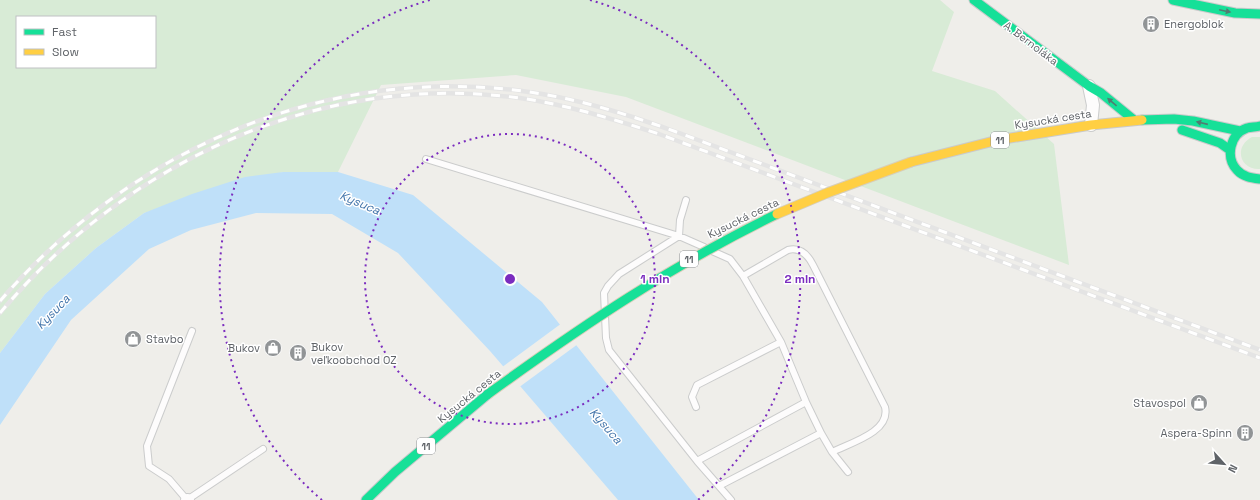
<svg xmlns="http://www.w3.org/2000/svg" width="1260" height="500" font-family="'Space Grotesk',sans-serif">
<style>
.green{fill:#d8ebd6;fill-rule:evenodd}
.water{fill:#bfe0f9}
.pier{fill:#efeeea}
.lines{fill:none;stroke-linecap:round;stroke-linejoin:round}
.lane-casing{stroke:#cbcccc;stroke-width:8}
.street-casing{stroke:#cbcccc;stroke-width:14}
.fast-casing{stroke:#cacacb;stroke-width:11}
.slow-casing{stroke:#cacacb;stroke-width:11}
.lane{stroke:#fdfcfc;stroke-width:6}
.street{stroke:#fdfcfc;stroke-width:12}
.fast{stroke:#16e098;stroke-width:9}
.slow{stroke:#ffcf43;stroke-width:9}
.rail-casing{stroke:#e4e4e4;stroke-width:4.5}
.rail{stroke:#fff;stroke-width:3;stroke-dasharray:9;stroke-linecap:butt}
.fast-bridge-casing{stroke:#d7ceb8;stroke-width:11;stroke-linecap:butt}
.slow-bridge-casing{stroke:#d7ceb8;stroke-width:11;stroke-linecap:butt}
.fast-bridge{stroke:#16e098;stroke-width:9}
.slow-bridge{stroke:#ffcf43;stroke-width:9}
.oneway{fill:#507c72}
.ring{fill:none;stroke:#7b2cbf;stroke-width:2;stroke-dasharray:2 4}
.labels{text-anchor:middle;stroke-width:3;stroke-linejoin:round;paint-order:stroke}
.shield{fill:#fff;stroke:#8f9295;stroke-width:1}
.shield-label{font-size:10px;font-weight:bold;fill:#5f6368}
.poi-label{font-size:11px;fill:#5f6368;stroke:#fff;text-anchor:start}
.street-label{font-size:11px;fill:#5f6368;stroke:#fff}
.water-label{font-size:12px;font-style:italic;fill:#4174aa;stroke:#fff}
.centre{fill:#7b2cbf;stroke:#fff;stroke-width:2}
.ring-label{font-size:12px;text-anchor:middle;font-weight:bold;fill:#7b2cbf;stroke:#fff;stroke-width:3;stroke-linejoin:round;paint-order:stroke}
</style>
<rect width="100%" height="100%" fill="#efeeea"/>
<!-- green -->
<path class="green" d="M0,0H940L954,12L932,71L995,91L1054,144L1069,265L626,97L516,75L381,85L338,172H283L144,213L96,248L45,294L0,353ZM17,17H155V67H17Z
M1252,137H1260V169C1240,170 1233,147 1252,137Z"/>
<!-- water -->
<path class="water" d="M283,172H338L413,195L542,302L699,500H618L490,351L398,253L332,214L256,213L191,230L149,249L71,320L0,425V353L45,294L96,248L144,213L192,194L245,177Z"/>
<!-- pier -->
<path class="pier" d="M562,323L578,344L518,388L501,368Z"/>
<g class="lines">
<!-- lane casing -->
<g class="lane-casing">
<path id="lane" d="M426,159L679,236L704,247
M686,200L680,220L679,236L619,274L608,286L604,293L606,338L609,350L697,461L731,500
M712,251L730,259L743,276L781,342L806,402L821,433L832,452L848,472
M743,276L788,250C800,247 808,255 813,265L885,407C891,432 850,443 832,452
M696,407L692,397L697,385L781,342
M697,461L806,402
M719,486L821,433
M187,500L169,479L149,466L147,446L192,331
M187,500L263,449"/>
</g>
<!-- street casing -->
<g class="street-casing">
<path id="street" d="M1089,86L1093,105L1091,125
M187,500H188"/>
</g>
<!-- fast casing -->
<g class="fast-casing">
<path id="fast" d="M974,0L1089,86L1101,93L1134,120
M1173,0L1235,13L1260,14
M1142,120L1174,119L1193,121L1240,131
M1260,126C1256,127 1251,127 1247,128C1230,134 1225,157 1237,170C1243,177 1252,178 1260,179
M1182,130L1220,143L1230,150
M366,500L395,472L488,394"/>
</g>
<!-- slow casing -->
<g class="slow-casing">
<path id="slow" d="M911,162L998,140L1091,125L1142,120"/>
</g>
<!-- lane -->
<use href="#lane" class="lane"/>
<!-- street -->
<use href="#street" class="street"/>
<!-- fast -->
<use href="#fast" class="fast"/>
<!-- slow -->
<use href="#slow" class="slow"/>
<!-- rail casing -->
<g class="rail-casing">
<path id="rail" d="M0,301C130,151 322,65 522,91C577,98 630,115 682,134L1260,350
M0,313C128,161 320,71 520,98C568,105 613,119 659,134L1260,358"/>
</g>
<!-- rail -->
<use href="#rail" class="rail"/>
<!-- fast-bridge casing -->
<g class="fast-bridge-casing">
<path id="fast-bridge" d="M488,394C582,326 672,265 777,214"/>
</g>
<!-- slow-bridge casing -->
<g class="slow-bridge-casing">
<path id="slow-bridge" d="M777,214L827,193L911,162"/>
</g>
<!-- fast-bridge -->
<use href="#fast-bridge" class="fast-bridge"/>
<!-- slow-bridge -->
<use href="#slow-bridge" class="slow-bridge"/>
</g>
<!-- one-way arrows -->
<defs><path id="oneway-solid" d="M-6-.8H1V-3.2L6.5 0L1 3.2V.8H-6Z"/></defs>
<g class="oneway">
<use href="#oneway-solid" transform="translate(1225 11) rotate(12)"/>
<use href="#oneway-solid" transform="translate(1112 102) rotate(-140)"/>
<use href="#oneway-solid" transform="translate(1202 123) rotate(-167)"/>
</g>
<!-- distance rings -->
<g class="ring">
<circle cx="510" cy="279" r="145"/>
<path d="M322 500A290 290 0 0 1 430 0M590 0A290 290 0 0 1 698 500"/>
</g>
<!-- icons -->
<defs>
<g id="building-disc" transform="scale(0.9)"><circle r="9.5" fill="#919496" stroke="#fff"/><path d="M-4-6H4V6H1V3H-1V6H-4ZM-2.5-4.3h1.7v1.8h-1.7ZM.8-4.3h1.7v1.8H.8ZM-2.5-1h1.7V.8h-1.7ZM.8-1h1.7V.8H.8Z" fill="#fff"/></g>
<g id="shop-disc" transform="scale(0.9)"><circle r="9.5" fill="#919496" stroke="#fff"/><path d="M-5-2.5h2.3a2.7 3.5 0 0 1 5.4 0H5L5.5 6h-11ZM-1.5-2.5h3a1.5 2.3 0 0 0-3 0Z" fill="#fff"/></g>
</defs>
<g fill-rule="evenodd">
<use href="#building-disc" x="1151" y="24"/>
<use href="#shop-disc" x="133" y="339"/>
<use href="#shop-disc" x="273" y="348"/>
<use href="#building-disc" x="298" y="353"/>
<use href="#shop-disc" x="1199" y="403"/>
<use href="#building-disc" x="1245" y="433"/>
</g>
<g class="labels">
<!-- shield labels -->
<g class="shield">
<rect x="991" y="132" width="18" height="16" rx="3"/>
<rect x="680" y="251" width="18" height="16" rx="3"/>
<rect x="417" y="438" width="18" height="16" rx="3"/>
</g>
<g class="shield-label">
<text x="1000" y="144">11</text>
<text x="689" y="263">11</text>
<text x="426" y="450">11</text>
</g>
<!-- poi labels -->
<g class="poi-label">
<text x="1164" y="28">Energoblok</text>
<text x="146" y="343">Stavbo</text>
<text x="311" y="351">Bukov<tspan x="311" dy="13">veľkoobchod OZ</tspan></text>
<text x="260" y="352" text-anchor="end">Bukov</text>
<text x="1186" y="407" text-anchor="end">Stavospol</text>
<text x="1232" y="437" text-anchor="end">Aspera-Spinn</text>
</g>
<!-- street labels -->
<g class="street-label">
<text transform="translate(1031 43) rotate(37)" y="4">A. Bernoláka</text>
<text transform="translate(1053 119) rotate(-9)" y="4">Kysucká cesta</text>
<text transform="translate(743 218) rotate(-26)" y="4">Kysucká cesta</text>
<text transform="translate(469 396) rotate(-39)" y="4">Kysucká cesta</text>
</g>
<!-- water labels -->
<g class="water-label">
<text transform="translate(360 203) rotate(23)" y="4">Kysuca</text>
<text transform="translate(53 312) rotate(-46)" y="4">Kysuca</text>
<text transform="translate(606 426) rotate(49)" y="4">Kysuca</text>
</g>
</g>
<circle cx="510" cy="279" r="6" class="centre"/>
<g class="ring-label">
<text x="655" y="283">1 min</text>
<text x="800" y="283">2 min</text>
</g>
<!-- legend -->
<rect x="16" y="16" width="140" height="52" fill="#ffffff" stroke="#bfc1c3"/>
<rect x="24" y="29" width="20" height="6" fill="#16e098" stroke="#bfc1c3"/>
<text x="52" y="36" font-size="12" fill="#5f6368">Fast</text>
<rect x="24" y="49" width="20" height="6" fill="#ffcf43" stroke="#bfc1c3"/>
<text x="52" y="56" font-size="12" fill="#5f6368">Slow</text>
<!-- north arrow -->
<g transform="translate(1224 464) rotate(117)" stroke="#ffffff" stroke-width="3" paint-order="stroke">
<path d="M0-3L7 15L0 10L-7 15Z" fill="#5f6368"/>
<text y="-6" font-size="11" font-weight="bold" text-anchor="middle" fill="#5f6368">N</text>
</g>
</svg>
